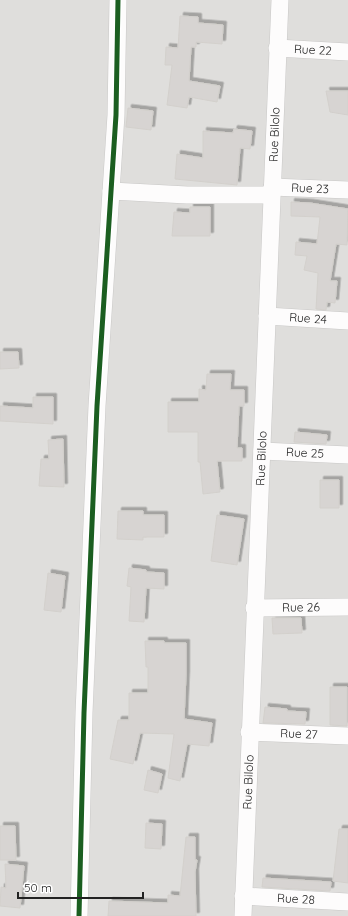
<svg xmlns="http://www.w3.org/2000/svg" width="348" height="916" font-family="Quicksand,sans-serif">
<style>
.residential{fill:#dfdedc}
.building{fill:#d7d4d2;stroke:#d3d0cc;filter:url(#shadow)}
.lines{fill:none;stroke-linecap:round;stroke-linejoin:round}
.minor-casing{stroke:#c9c8c7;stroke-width:18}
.minor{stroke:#fdfcfc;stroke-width:17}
.cycleway-casing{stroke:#fff;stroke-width:8}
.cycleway{stroke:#1b5e20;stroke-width:5}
.labels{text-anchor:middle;stroke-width:3;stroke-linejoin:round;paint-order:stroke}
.street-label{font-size:12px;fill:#222;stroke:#fff}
</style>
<defs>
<filter id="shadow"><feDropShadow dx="3.5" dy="-3.5" stdDeviation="0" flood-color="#0004"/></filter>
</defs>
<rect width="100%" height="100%" fill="#f0eeeb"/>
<!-- residential -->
<path class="residential" d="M0,0H348V916H0Z"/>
<!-- building -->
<path class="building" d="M180,16L198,17V23L223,25L222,44L196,42V47H191L189,81L220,86L217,102L189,97L187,108L167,105L172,65H165L166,47L178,48Z
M326,91H348V115L330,112Z
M128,108L153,111L151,130L126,127Z
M234,129L252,131L250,149L240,148L237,185L175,179L177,154L203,158V131L233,133Z
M291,202L310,203L348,209L347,245L336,244L330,281H337L335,303L327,302L326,310L316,309L318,273L304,270L307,256L295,255L296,242L317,244L320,217L291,216Z
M190,207H210V236H172L174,212L190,213Z
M0,352H18L19,368L0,369Z
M207,374H231L230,390H244V406H239L237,448H242V461H217L220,492L203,494L200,462H198V432H168V402H199V389L206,390Z
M33,397H53V424L0,421V406L33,408Z
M295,432L327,435L326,444L294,442Z
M63,439L64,487L39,486L41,459H49L48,440Z
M320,480H339V508H320Z
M118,511H143V515H164V537H143V540L117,539Z
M217,515L244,519L237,565L211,561Z
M129,568L146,570V572L164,573V589L146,588L144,622L129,621L131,587L127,586Z
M48,573L65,576L61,612L44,610Z
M272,618H301L302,633L273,634Z
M145,641H164V643H186V675L184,719L212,723L209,746L187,744L180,781L168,778L174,734L140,733L133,764L110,759L118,720H129V693H148V667H146Z
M330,687H347V726L330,725Z
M265,707L287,709V711L306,712L305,724L263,723Z
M148,770L162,774L158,793L144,790Z
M146,823L162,824L161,849L145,848Z
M0,826H15L16,860H0Z
M339,829H348V883L333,881Z
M186,837H195V860H197L195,872L196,916H108L109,901L168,903V895L180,896Z
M5,864L24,866L20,908L0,906L1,887L6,888Z
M263,878L331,882L330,891L262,887Z"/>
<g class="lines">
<!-- minor casing -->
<g class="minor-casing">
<g id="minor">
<path id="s1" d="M277,48L348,52"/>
<path id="s2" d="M272,187L348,190"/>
<path d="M111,191L187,195H271"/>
<path id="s3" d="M267,316L348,321"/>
<path id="s4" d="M262,451L348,455"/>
<path id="s5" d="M254,608L348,607"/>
<path id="s6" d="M249,732L348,736"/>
<path id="s7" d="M243,896L348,902"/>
<path d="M79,916L84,713L97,406L116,115L118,0"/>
<path id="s8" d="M243,916L280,0"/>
</g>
</g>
<!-- minor -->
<use href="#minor" class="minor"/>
<!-- cycleway casing -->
<g class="cycleway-casing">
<path id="cycleway" d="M79,916L84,713L97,406L116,115L118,0"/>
</g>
<!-- cycleway -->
<use href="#cycleway" class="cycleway"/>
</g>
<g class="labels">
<!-- street labels -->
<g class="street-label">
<text dy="4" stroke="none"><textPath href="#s1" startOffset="36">Rue 22</textPath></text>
<text dy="4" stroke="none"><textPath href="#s8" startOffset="782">Rue Bilolo</textPath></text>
<text dy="4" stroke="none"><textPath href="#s2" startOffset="38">Rue 23</textPath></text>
<text dy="4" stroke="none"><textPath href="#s3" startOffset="41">Rue 24</textPath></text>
<text dy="4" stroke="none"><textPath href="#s4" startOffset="43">Rue 25</textPath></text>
<text dy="4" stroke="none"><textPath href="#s8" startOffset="458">Rue Bilolo</textPath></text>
<text dy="4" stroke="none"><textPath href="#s5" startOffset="47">Rue 26</textPath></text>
<text dy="4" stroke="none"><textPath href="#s6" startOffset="50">Rue 27</textPath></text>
<text dy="4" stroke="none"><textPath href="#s8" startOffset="134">Rue Bilolo</textPath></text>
<text dy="4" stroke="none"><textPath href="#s7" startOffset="53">Rue 28</textPath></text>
</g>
</g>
<!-- scale -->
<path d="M18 892v6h125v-6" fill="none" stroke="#222222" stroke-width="2"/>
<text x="24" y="892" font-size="12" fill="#222222" stroke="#ffffff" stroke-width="3" paint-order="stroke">50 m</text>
</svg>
